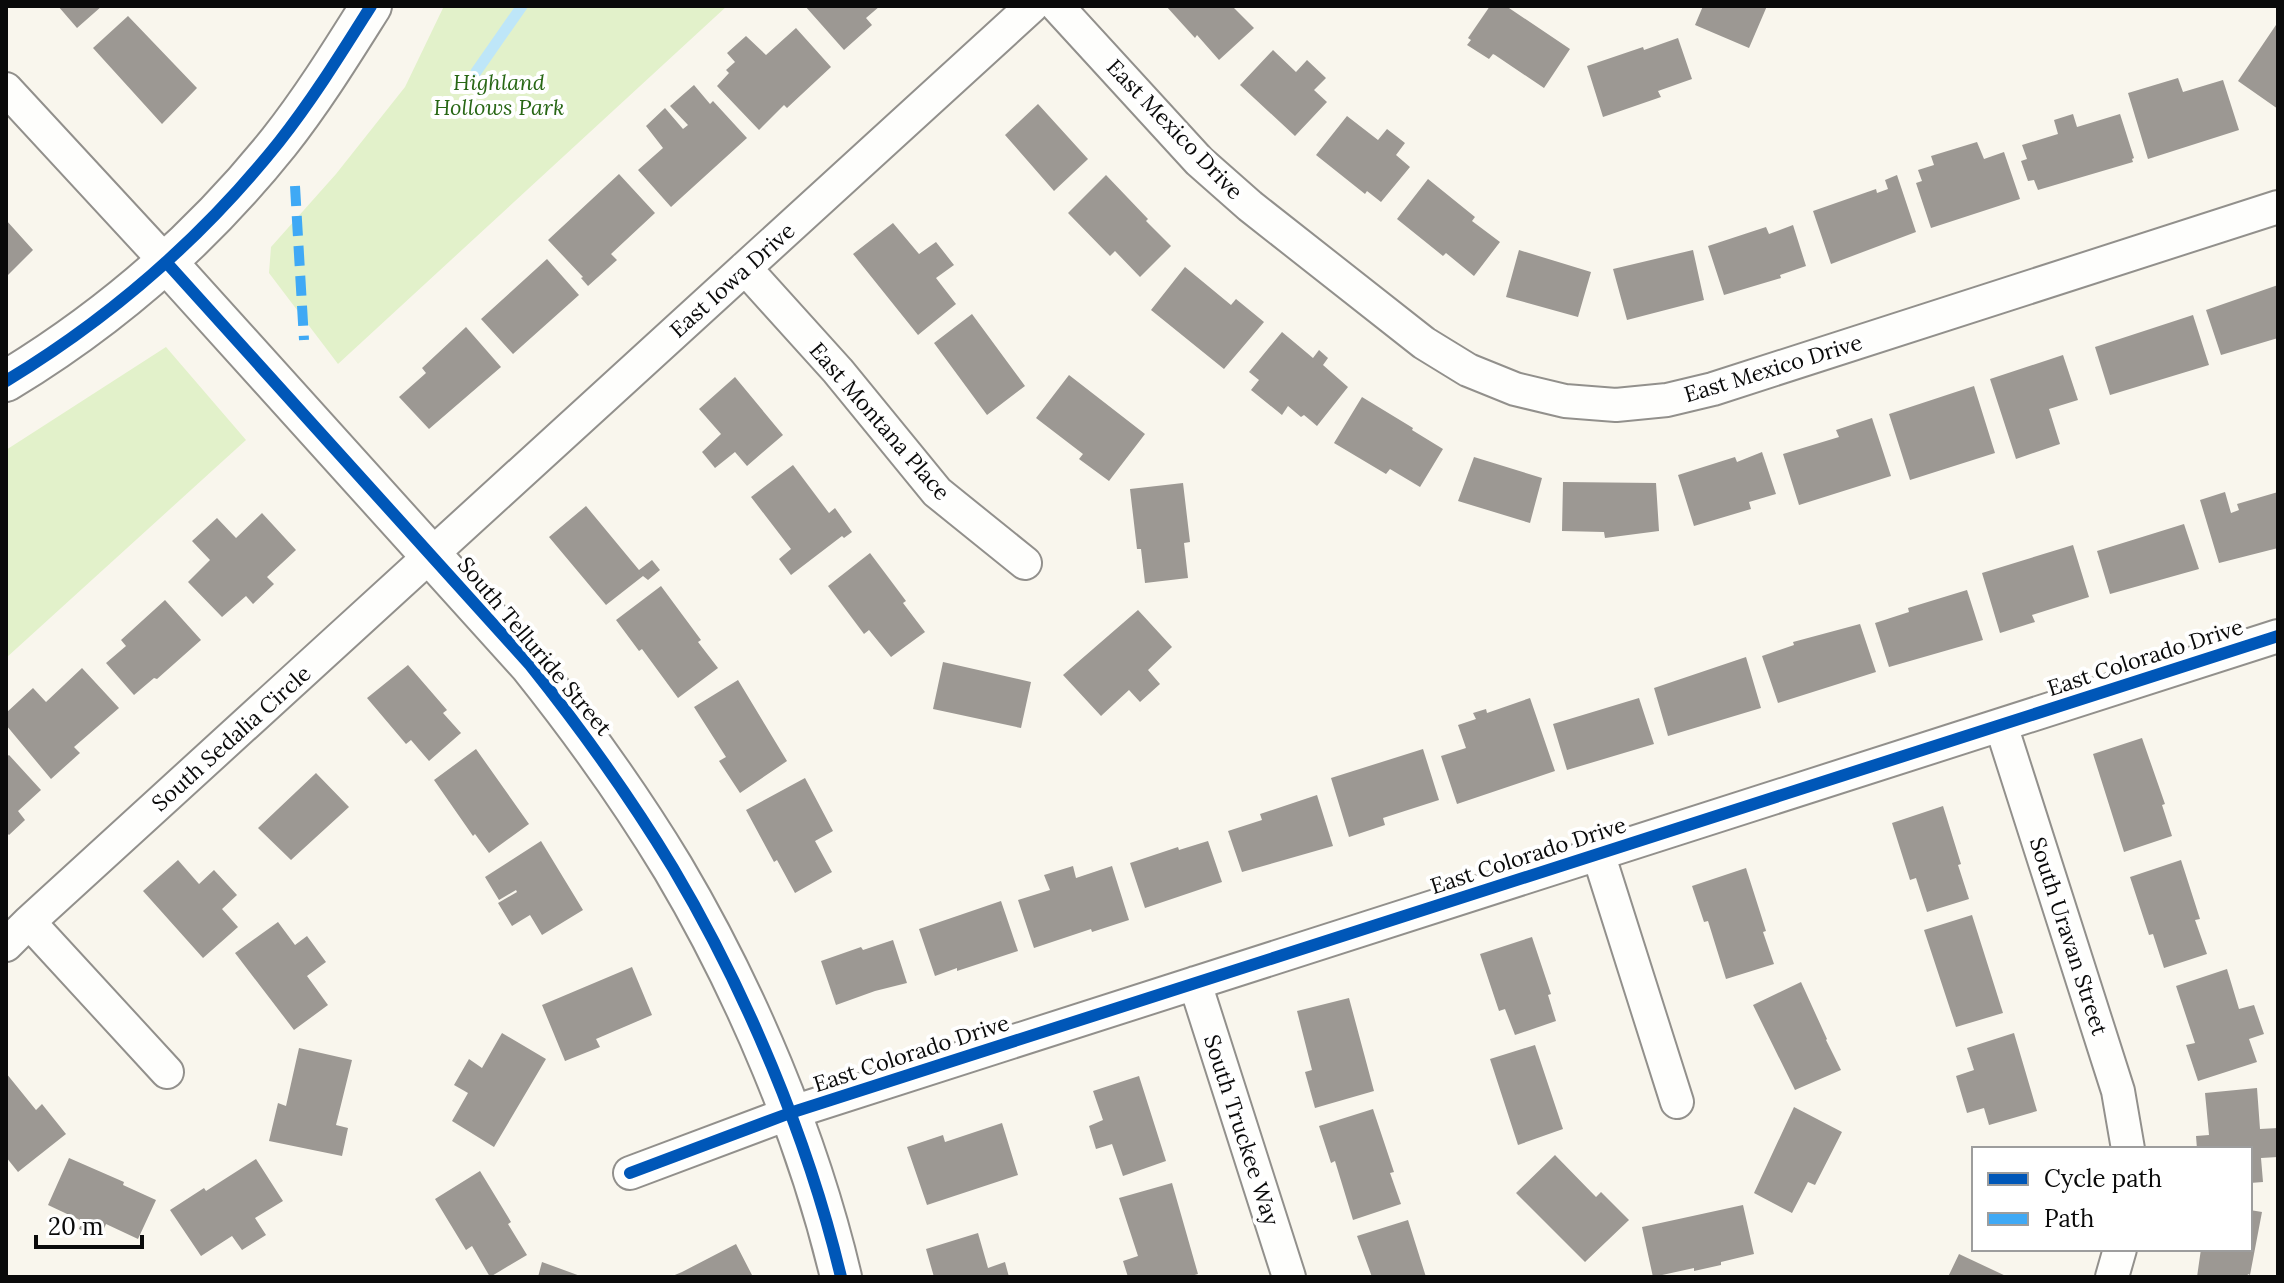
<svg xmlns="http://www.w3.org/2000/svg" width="2284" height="1283" font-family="Lora,serif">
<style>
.green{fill:#e2f1ca}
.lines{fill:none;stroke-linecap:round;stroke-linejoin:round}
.stream{stroke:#bee6f8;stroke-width:11}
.building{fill:#9c9893}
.minor-casing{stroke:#92908c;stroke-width:36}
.tertiary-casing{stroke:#92908c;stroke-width:44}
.minor{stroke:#fefefc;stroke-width:32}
.tertiary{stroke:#fefefc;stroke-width:40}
.quiet{stroke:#3fa9f5;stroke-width:10;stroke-dasharray:20 10;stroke-linecap:butt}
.cycleway-casing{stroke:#fff;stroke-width:17}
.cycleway{stroke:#0057b8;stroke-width:12}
.labels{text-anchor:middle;stroke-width:8;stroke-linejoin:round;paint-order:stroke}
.park-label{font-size:22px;font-style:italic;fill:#286715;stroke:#fff}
.street-label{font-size:22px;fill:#0a0a0a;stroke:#fff}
</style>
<rect width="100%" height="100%" fill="#f9f6ed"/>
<!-- green -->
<path class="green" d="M444,6H727L338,364L269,273L271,247L336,174L405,87Z
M166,347L246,440L6,658V450Z"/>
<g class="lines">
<!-- stream -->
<path class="stream" d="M476,72L522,6"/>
</g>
<!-- building -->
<path class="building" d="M58,6H102L77,28Z
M805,6H880L866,18L872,25L844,50Z
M1166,6H1232L1254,28L1219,60L1197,35L1195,38Z
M1490,6H1506L1570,49L1544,88L1495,55L1493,54L1489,59L1467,45L1471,40L1468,38Z
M1703,6H1767L1749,48L1695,25Z
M128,16L197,88L162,124L93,48Z
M2278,22V109L2238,81Z
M796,28L831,67L787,108L784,105L759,130L717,86L729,73L726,70L735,62L727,53L746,36L766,55Z
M1678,38L1692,79L1658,91L1661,97L1603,117L1587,66L1643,47L1644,50Z
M1273,50L1296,72L1307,60L1326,78L1314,90L1327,102L1295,136L1240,85Z
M2178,78L2183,92L2223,80L2239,130L2148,159L2128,93Z
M694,85L710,104L713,101L747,138L671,207L638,170L663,148L646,126L665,108L683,129L688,125L670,106Z
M1038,104L1088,159L1054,191L1005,135Z
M2073,114L2077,127L2120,114L2134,158L2132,159L2133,162L2038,190L2034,180L2028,181L2021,161L2027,159L2022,145L2058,134L2054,120Z
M1347,116L1378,140L1387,129L1405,143L1396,155L1410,167L1381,202L1367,191L1365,194L1316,155Z
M1977,142L1984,159L2004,152L2020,199L1931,228L1916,183L1922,181L1918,170L1934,165L1931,156Z
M619,174L655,213L611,254L617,260L588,286L581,278L583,277L548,240Z
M1106,175L1148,219L1146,221L1171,246L1140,277L1115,251L1110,256L1068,213Z
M1897,175L1916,232L1831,264L1813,211L1876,189L1877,193L1888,189L1885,180Z
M1428,179L1475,217L1472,221L1500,242L1474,276L1446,253L1443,256L1397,219Z
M6,220L33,250L6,277Z
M893,223L919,254L936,242L954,265L936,278L956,304L918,335L853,254Z
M1793,225L1806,266L1780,275L1781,278L1724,295L1708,246L1766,227L1769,234Z
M1519,250L1591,272L1578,317L1506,297Z
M1693,250L1704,300L1627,320L1613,269Z
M547,259L579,295L513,354L481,319Z
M1185,267L1231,305L1236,299L1264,322L1224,369L1151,310Z
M2278,285V338L2221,355L2206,310Z
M972,314L1025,386L987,415L934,343Z
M2193,315L2209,365L2110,395L2095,347Z
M466,327L501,367L429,429L399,397L426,373L422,368Z
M1282,332L1313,358L1319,350L1328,358L1323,365L1348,387L1317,426L1304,415L1301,417L1288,406L1282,415L1251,390L1259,380L1249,372Z
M2063,355L2078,400L2049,409L2060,444L2016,459L1990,379Z
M1069,375L1145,434L1109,481L1079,459L1083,454L1036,418Z
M735,377L783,435L747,466L735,452L715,468L702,452L721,434L699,409Z
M1974,386L1995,453L1910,480L1889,414Z
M1362,397L1413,428L1412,430L1443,449L1420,487L1390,469L1386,474L1334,443Z
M1872,418L1891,476L1799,505L1783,454L1839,437L1836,430Z
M1762,452L1776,494L1749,502L1751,509L1694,526L1678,475L1735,457L1737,462Z
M1474,457L1542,478L1530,523L1458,501Z
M793,465L829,513L835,508L852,532L844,538L842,536L791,575L779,559L791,549L751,497Z
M1563,482L1656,483L1659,531L1605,538L1604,532L1562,531Z
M1183,483L1190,542L1184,543L1188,578L1145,583L1141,549H1137L1130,489Z
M2225,492L2231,513L2239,510L2237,504L2278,492V548L2219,563L2200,500Z
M586,506L639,570L652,560L660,570L648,580L643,576L606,605L549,537Z
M262,513L296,550L267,577L274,584L253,604L246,596L222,617L188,582L210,560L192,541L217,518L236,538Z
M2184,524L2199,569L2110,594L2097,551Z
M2073,545L2089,597L2032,615L2035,622L2000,633L1982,573Z
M870,553L906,601L903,603L925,632L891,657L869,630L864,634L828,586Z
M661,586L701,640L698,642L718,668L678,698L642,649L639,651L616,620Z
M1967,590L1983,640L1889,667L1875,623L1909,612L1908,608Z
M165,600L201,640L157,679L154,678L134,695L106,663L126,646L121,640Z
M1138,610L1172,647L1148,670L1160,684L1140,702L1129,690L1101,716L1063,675Z
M1860,624L1876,672L1778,703L1762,656L1794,645L1793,642Z
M1746,657L1761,708L1668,736L1654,688Z
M943,662L1031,682L1021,728L933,709Z
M408,665L447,710L443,713L461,733L429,761L411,740L406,744L367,698Z
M82,668L119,708L74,747L80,753L51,779L6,725V713L33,688L46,702Z
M738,680L787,761L740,793L719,761L726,757L694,707Z
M1530,698L1555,771L1457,804L1441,756L1466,748L1458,725L1476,719L1473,713L1486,709L1487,713Z
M1639,698L1654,744L1567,770L1553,724Z
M2142,738L2165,804L2162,805L2172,836L2124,852L2093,754Z
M476,749L529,824L489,853L475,834L473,836L434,780Z
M1423,749L1439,800L1383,818L1385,825L1349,837L1331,778Z
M9,755L41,790L18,811L25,820L9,835L6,832V757Z
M316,773L349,807L291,860L258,828Z
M805,778L833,831L815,841L832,872L795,893L777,860L774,862L746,810Z
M1317,795L1333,846L1242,872L1228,831L1262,820L1260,814Z
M1943,806L1961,864L1958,865L1969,899L1927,912L1916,878L1910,880L1892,823Z
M541,841L583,910L542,935L530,915L512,926L498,903L517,892L516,890L499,900L485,877Z
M1208,841L1222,882L1145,908L1130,863L1178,847L1179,850Z
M178,860L199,884L214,870L237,895L222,909L238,927L203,958L143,891Z
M2181,860L2200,919L2195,920L2207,954L2164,968L2153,934L2149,935L2130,877Z
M1073,866L1076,878L1112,866L1129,920L1092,932L1091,929L1034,948L1018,900L1050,890L1044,875Z
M1746,868L1766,931L1763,932L1774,964L1726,979L1708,921L1704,922L1692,886Z
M1001,901L1018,951L957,971V968L935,976L919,929Z
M1972,915L2003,1013L1956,1027L1924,930Z
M278,922L295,945L307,936L326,962L307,976L328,1005L294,1030L235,953Z
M1532,937L1551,994L1548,995L1556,1021L1515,1035L1505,1009L1499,1011L1480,954Z
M893,940L907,983L875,991L836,1005L821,961L861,947L863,950Z
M632,967L652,1015L596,1039L600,1047L565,1061L542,1005Z
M2227,969L2239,1009L2254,1005L2264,1034L2249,1039L2257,1062L2198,1081L2186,1045L2195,1043L2176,986Z
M1801,982L1827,1039L1826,1040L1841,1070L1795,1090L1753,1005Z
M1349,998L1374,1091L1315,1108L1305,1072L1312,1070L1297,1011Z
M502,1033L546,1059L494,1147L452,1121L468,1093L454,1085L469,1059L482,1068Z
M2014,1033L2037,1111L1989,1125L1984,1108L1967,1113L1956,1076L1974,1070L1967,1048Z
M1535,1045L1563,1129L1518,1145L1490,1059Z
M299,1048L352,1060L336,1125L348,1128L342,1156L269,1141L278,1103L286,1106Z
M6,1073L36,1110L42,1104L66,1134L18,1172L6,1157Z
M1139,1076L1166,1161L1123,1176L1112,1144L1096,1149L1089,1126L1103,1120L1093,1091Z
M2257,1088L2260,1129L2278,1128V1157L2261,1158L2263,1182L2250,1183V1149H2197L2196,1136L2209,1135L2205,1093Z
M1794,1107L1842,1132L1815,1185L1808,1182L1792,1213L1754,1193Z
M1373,1109L1394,1172L1390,1173L1401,1204L1353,1220L1335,1161L1331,1163L1319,1126Z
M1002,1123L1018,1175L927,1205L907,1147L943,1135L945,1142Z
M1555,1155L1596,1197L1601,1192L1629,1220L1585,1262L1516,1193Z
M69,1158L124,1182L123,1185L156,1200L138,1239L106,1224L103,1231L99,1230L96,1237L79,1229L82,1221L48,1205Z
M256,1159L283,1201L255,1218L266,1235L242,1250L232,1236L201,1256L170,1210L204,1188L206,1191Z
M480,1171L511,1222L508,1224L527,1255L490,1277L472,1246L466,1250L435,1199Z
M1172,1183L1198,1274L1188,1277H1128L1123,1261L1138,1256L1119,1198Z
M1743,1205L1754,1254L1721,1262V1265L1694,1271V1268L1653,1277L1642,1227Z
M2250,1210L2262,1212L2250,1275L2248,1274L2247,1277H2197L2201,1249H2250Z
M1408,1220L1426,1277H1372L1357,1236Z
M978,1233L988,1268L1005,1262L1009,1277H934L926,1249Z
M736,1244L753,1277H670L682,1272Z
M1959,1254L2008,1277H1948Z
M542,1262L583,1277H538Z"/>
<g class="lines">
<!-- minor casing -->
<g class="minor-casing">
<path id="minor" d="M1057,6L1199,161L1250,206L1424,343L1468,370L1515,389L1565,401L1616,405L1667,400L1713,389L2278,207
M6,89L166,262
M745,268L838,371L937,492L1025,563
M2001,725L2118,1091L2128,1149
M1598,853L1677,1102
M29,922L167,1072
M6,945L29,922L1032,6
M1195,983L1289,1277
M630,1173L790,1113L2278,636
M2112,1277L2120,1249"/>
</g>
<!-- tertiary casing -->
<g class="tertiary-casing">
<path id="tertiary" d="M166,262L530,665C582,730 630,797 673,868C746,991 808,1138 841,1277
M6,381C110,318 203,237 279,142C313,99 342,52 371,6"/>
</g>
<!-- minor -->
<use href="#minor" class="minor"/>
<!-- tertiary -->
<use href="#tertiary" class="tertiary"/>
<!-- quiet -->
<path class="quiet" d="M295,186L304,340"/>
<!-- cycleway casing -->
<g class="cycleway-casing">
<path id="cycleway" d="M166,262L530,665C582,730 630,797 673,868C746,991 808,1138 841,1277
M6,381C110,318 203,237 279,142C313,99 342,52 371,6
M630,1173L790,1113L2278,636"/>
</g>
<!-- cycleway -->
<use href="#cycleway" class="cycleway"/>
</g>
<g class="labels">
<!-- park labels -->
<g class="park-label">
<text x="499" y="90">Highland<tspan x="499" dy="25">Hollows Park</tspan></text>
</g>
<!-- street labels -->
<g class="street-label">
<text transform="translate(1175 129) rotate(46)" y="8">East Mexico Drive</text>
<text transform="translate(732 280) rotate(-42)" y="8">East Iowa Drive</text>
<text transform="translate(1773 368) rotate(-17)" y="8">East Mexico Drive</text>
<text transform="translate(880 421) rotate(49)" y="8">East Montana Place</text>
<text transform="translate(535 646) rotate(50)" y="8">South Telluride Street</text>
<text transform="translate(2145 657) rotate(-18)" y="8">East Colorado Drive</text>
<text transform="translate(231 738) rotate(-42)" y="8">South Sedalia Circle</text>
<text transform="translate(1528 855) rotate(-18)" y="8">East Colorado Drive</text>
<text transform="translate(2069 936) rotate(72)" y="8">South Uravan Street</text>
<text transform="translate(911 1053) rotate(-18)" y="8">East Colorado Drive</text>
<text transform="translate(1242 1130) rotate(72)" y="8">South Truckee Way</text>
</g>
</g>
<!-- border -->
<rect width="2284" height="1283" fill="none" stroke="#0a0a0a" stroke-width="16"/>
<!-- legend -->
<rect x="1972" y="1147" width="280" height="104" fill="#ffffff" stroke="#9d9d9d" stroke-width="2"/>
<rect x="1988" y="1173" width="40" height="12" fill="#0057b8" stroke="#9d9d9d" stroke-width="2"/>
<text x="2044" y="1187" font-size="24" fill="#0a0a0a">Cycle path</text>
<rect x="1988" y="1213" width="40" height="12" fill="#3fa9f5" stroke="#9d9d9d" stroke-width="2"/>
<text x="2044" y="1227" font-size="24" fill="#0a0a0a">Path</text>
<!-- scale -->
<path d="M36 1235v12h106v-12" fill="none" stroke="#0a0a0a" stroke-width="4"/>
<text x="48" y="1235" font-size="24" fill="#0a0a0a" stroke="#ffffff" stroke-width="6" paint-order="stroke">20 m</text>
</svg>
